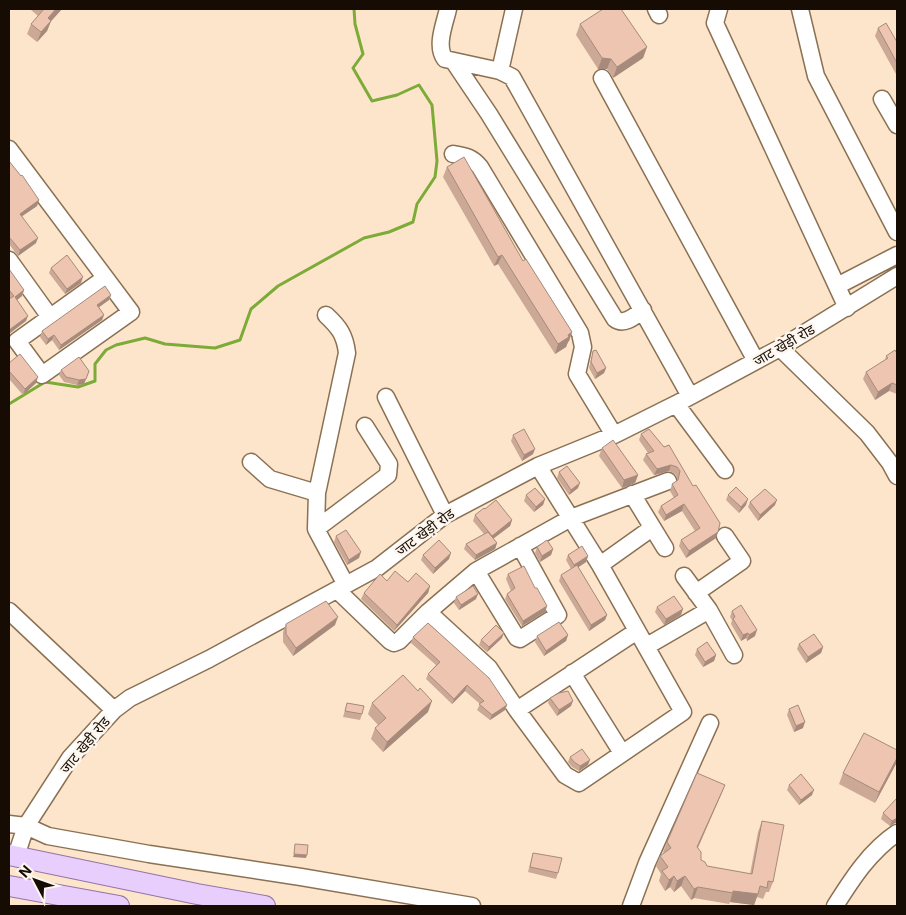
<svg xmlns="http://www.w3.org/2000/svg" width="906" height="915" font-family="Inter,'Noto Sans Devanagari',sans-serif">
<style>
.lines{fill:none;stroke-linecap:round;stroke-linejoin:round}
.stream{stroke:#7cab38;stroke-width:3}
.minor-casing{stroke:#8b7153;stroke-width:19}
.major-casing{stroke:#9475a4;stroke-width:22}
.minor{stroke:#fff;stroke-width:16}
.major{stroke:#e8cefd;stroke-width:20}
.wall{fill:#cca997}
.shaded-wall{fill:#a68a7b}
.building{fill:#edc5b0;stroke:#a68a7b}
.labels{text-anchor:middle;stroke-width:5;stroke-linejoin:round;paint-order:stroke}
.street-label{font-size:14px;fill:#160c03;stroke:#fcf6ef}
</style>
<rect width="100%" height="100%" fill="#fde5cb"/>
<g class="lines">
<!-- stream -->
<path class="stream" d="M9,404L45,382L78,387L95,381V364L106,350L116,345L145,338L165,344L215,348L240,340L251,309L278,286L364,238L389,232L413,222L417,204L435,177L437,161L432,105L419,85L397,95L372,101L353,68L363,54L355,24L354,9"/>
<!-- minor casing -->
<g class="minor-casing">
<path id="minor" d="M448,9C445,23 435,46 445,59L500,71L512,77L690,396
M656,9L659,15
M719,9L715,23L847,308
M800,9L816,76L897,232
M454,62L489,114L615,319C624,326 635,316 643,310
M500,71L514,9
M602,78L756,361
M882,99L897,125
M9,149L131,312L42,375L17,341L105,278
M453,154C465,156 472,157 480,167L580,333L583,347L577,374L614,435
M9,260L50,317
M837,286L897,255
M326,315C339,327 345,335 347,353L317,493L316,529L346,585
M780,348L867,433L890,463L897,476
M386,397L445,515
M676,404L725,470
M251,462L270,479L317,493
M632,494L665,548
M316,529L388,475L389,464L365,426
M600,565L652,528
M476,571L517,638L520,639L558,615L520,546
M684,576L709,610L734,655
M337,590L390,641L394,643L399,641L428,612L476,571L571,518L668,481
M696,593L742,561L725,536
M9,611L114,710
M428,612L489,668L517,710L565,775L579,783L683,712L600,565L538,466
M647,646L709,610
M572,673L622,753
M517,710L637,631
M9,824L26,826L48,836L149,854L301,877L472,906
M16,856L26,826L70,758L114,710L130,698L209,659L377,568L445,515L538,466L614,435L676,404L780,348L897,276
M631,906L647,863L710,723
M835,906C852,879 870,851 897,833"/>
</g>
<!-- major casing -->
<g class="major-casing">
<path id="major" d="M9,855L197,894L265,906
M9,886L119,906"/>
</g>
<!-- minor -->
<use href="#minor" class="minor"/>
<!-- major -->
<use href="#major" class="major"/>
</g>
<!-- wall -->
<path class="wall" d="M30,9H62L51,21L47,31L37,42L27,34L31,24L38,16Z
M580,24L647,47L643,58L613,78L607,69H598L576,35Z
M878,28L897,42V76L875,36Z
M9,161L39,200L37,206L22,216L36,243L18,256L9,244Z
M447,167L523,261L572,332L569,341L568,342L566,347L555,354L498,264L494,266L443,177Z
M51,268L81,283L65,294L49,273Z
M9,270L24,290L22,296L17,300L26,321L9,298Z
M111,295L109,300L99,307L104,315L102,320L59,350L52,340L46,345L40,337L42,331Z
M593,351L606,368L604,373L595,379L589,368Z
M896,352H897V394L889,391L875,400L863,379L866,372L885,360L886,356Z
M9,363L36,383L23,395L9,379Z
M61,370L89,371L84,384L77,385L64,382L59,375Z
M641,434L664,447L669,445L716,538L686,558L679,546L681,540L695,531L682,511L664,521L658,512L661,506L674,498L670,491L672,484L677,481V478L675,474L669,471L654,475L643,460L646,454L648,453L639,440Z
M513,435L533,454L522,461L511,441Z
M602,448L638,475L635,483L622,488L599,456Z
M559,472L578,488L569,495L557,478Z
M526,495L545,499L543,505L534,512L524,501Z
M728,495L746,505L739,513L726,500Z
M750,502L775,505L758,521L748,507Z
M485,509L512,520L510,526L493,539L497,543L495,549L475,560L464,549L466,544L484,534L473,521L475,515Z
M336,536L359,558L347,565L334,542Z
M537,547L553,549L551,555L540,562L535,553Z
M423,555L449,559L433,574L421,560Z
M568,555L588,556L586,562L578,567L607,615L605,620L589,631L559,581L561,575L571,569L566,560Z
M508,574L535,588L547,606L545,612L522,626L505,599L507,594L511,591L506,579Z
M387,581L408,582L430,586L428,593L394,631L361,599L364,593Z
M456,597L476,599L459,610L454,603Z
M657,607L681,615L664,625L655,612Z
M732,611L755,636L747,641L746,638L741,641L731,624L732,620L730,617Z
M286,624L335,625L293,656L283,642V632Z
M568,635L566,641L544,656L535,642L537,636Z
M413,637L507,705L505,710L490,720L477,710L480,704L465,691L452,704L426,679L428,674L436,665L411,643Z
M502,638L487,652L479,645L481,640Z
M799,644L823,647L821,653L806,663L797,649Z
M697,649L716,655L714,661L703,667L695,655Z
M550,698L571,706L557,716L548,703Z
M347,703L362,714L360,720L343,717Z
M372,703L428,712L383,752L371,739L375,728L378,725L368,714Z
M789,709L803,728L794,732L787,715Z
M897,750V762L875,803L839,784L843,773Z
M570,757L588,765L579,771L572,767L568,762Z
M725,785L698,848L701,860L707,866L750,874L758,832L762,821L773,882L769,892H766L763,899L757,897L754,905L730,902L729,904L694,898L691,900L681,886L674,892L670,887L665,891L659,881L661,874L656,866L660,856L664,853L663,852L667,842Z
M789,785L812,795L799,805L787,790Z
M883,813L895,823L890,826L881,819Z
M533,853L558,873L556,879L528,872Z"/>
<!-- shaded-wall -->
<path class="shaded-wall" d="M56,9H62L44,29L48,18Z
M51,21L47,31L37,42L41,32Z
M647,47L643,58L613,78L617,67Z
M602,58L611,59L607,69H598Z
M39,200L37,206L18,219L20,214Z
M38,238L36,243L18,256L20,250Z
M502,255L498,264L494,266L498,257Z
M83,277L81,283L65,294L67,289Z
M24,290L22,296L13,303L15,297Z
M111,295L109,300L95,310L97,305Z
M104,315L102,320L59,350L61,345Z
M28,316L26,321L9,334V330Z
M572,332L569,341L568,342L566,347L555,354L558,344L568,335Z
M54,335L52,340L46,345L48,339Z
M606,368L604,373L595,379L597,373Z
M89,371L84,384L77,385L79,380Z
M38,377L36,383L23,395L25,389Z
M892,383L889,391L875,400L878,392Z
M535,449L533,454L522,461L524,455Z
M671,465L669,471L654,475L657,469Z
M638,475L635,483L622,488L624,480Z
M580,483L578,488L569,495L571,490Z
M545,499L543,505L534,512L536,507Z
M748,499L746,505L739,513L741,507Z
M777,500L775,505L758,521L760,515Z
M684,504L682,511L664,521L666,515Z
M512,520L510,526L490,541L492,536Z
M718,532L716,538L686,558L689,551Z
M497,543L495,549L475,560L476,555Z
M553,549L551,555L540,562L542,556Z
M361,552L359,558L347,565L349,560Z
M451,553L449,559L433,574L435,568Z
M588,556L586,562L573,571L574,565Z
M430,586L428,593L394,631L397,625Z
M478,594L476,599L459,610L461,605Z
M547,606L545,612L522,626L523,621Z
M683,609L681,615L664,625L666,619Z
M607,615L605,620L589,631L591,625Z
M338,617L335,625L293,656L296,648Z
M757,630L755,636L747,641L749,635Z
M504,633L502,638L487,652L489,647Z
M748,633L746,638L741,641L743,635Z
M568,635L566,641L544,656L546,651Z
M823,647L821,653L806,663L808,657Z
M716,655L714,661L703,667L705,662Z
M467,685L465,691L452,704L454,699Z
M432,701L428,712L383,752L387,742Z
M573,701L571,706L557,716L559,710Z
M507,705L505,710L490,720L492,715Z
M805,722L803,728L794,732L796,726Z
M897,758V762L875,803L879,792Z
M590,760L588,765L579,771L580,766Z
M725,785L721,795L693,858L697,847Z
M814,790L812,795L799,805L801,800Z
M897,818V823H895L890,826L892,821Z
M294,854L307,855L306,858L293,857Z
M674,876L670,887L665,891L669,880Z
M685,876L681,886L674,892L677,881Z
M698,887L694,898L691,900L694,889Z
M733,891L758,894L754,905L730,902Z"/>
<!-- building -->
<path class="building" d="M44,9H56L48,18L51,21L41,32L31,24Z
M603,9H621L647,47L617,67L611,59L602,58L580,24Z
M886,23L897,42V63L878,28Z
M464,157L523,261L526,259L572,332L568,335L569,337L558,344L502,255L498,257L447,167Z
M9,161L21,176L22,175L39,200L20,214L38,238L20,250L9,237Z
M67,255L83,277L67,289L51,268Z
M9,269L24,290L15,297L28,316L9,330V299L14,296L9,290Z
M105,286L111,295L97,305L104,315L61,345L54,335L48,339L42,331Z
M596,350L606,368L597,373L591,362L593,351Z
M895,350L896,352H897V385L892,383L878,392L866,372L888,358L886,356Z
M20,354L38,377L25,389L9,371V363Z
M79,357L89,371L86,379L79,380L66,377L61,370Z
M524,429L535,449L524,455L513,435Z
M649,429L664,447L669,445L693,486L696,485L720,523L718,532L689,551L681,540L700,528L684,504L666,515L661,506L678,495L672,484L678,480L680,471L677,467L671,465L657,469L646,454L654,451L641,434Z
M613,440L638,475L624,480L602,448Z
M567,466L580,483L571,490L559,472Z
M736,487L748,499L741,507L728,495Z
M535,488L545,499L536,507L526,495Z
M765,489L777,500L760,515L750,502Z
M496,500L512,520L492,536L475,515L484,508L485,509Z
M346,530L361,552L349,560L336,536Z
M488,532L497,543L476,555L466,544Z
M439,540L451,553L435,568L423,555Z
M547,540L553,549L542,556L537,547Z
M582,546L588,556L574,565L568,555Z
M577,565L607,615L591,625L561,575Z
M524,566L535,588H537L547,606L523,621L507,594L515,588L508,574Z
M395,571L408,582L416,573L430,586L397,625L364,593L380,574L387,581Z
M473,586L478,594L461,605L456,597Z
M674,596L683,609L666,619L657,607Z
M326,601L338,617L296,648L286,634V624Z
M741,605L757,630L749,635L748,633L743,635L733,619L735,617L732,611Z
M559,622L568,635L546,651L537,636Z
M428,623L489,678L507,705L492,715L479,704L484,701L467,685L454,699L428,674L440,662L413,637Z
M496,625L504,633L489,647L481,640Z
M814,634L823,647L808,657L799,644Z
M707,642L716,655L705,662L697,649Z
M403,675L418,691L420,688L432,701L387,742L375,728L386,718L372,703Z
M568,691L573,701L559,710L550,698L559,693Z
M347,703L364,706L362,714L345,711Z
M798,705L805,722L796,726L789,709Z
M864,733L897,750V758L879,792L843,773Z
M582,749L590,760L580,766L574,762L570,757Z
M697,773L725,785L697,847L701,852V860L705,862L707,866L752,874L762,821L784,825L773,882L768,881L767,888L760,886L758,894L733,891V893L698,887L694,889L685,876L677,881L674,876L669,880L662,871L668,867L660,856L671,848L667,842Z
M801,774L814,790L801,800L789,785Z
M897,798V818L892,821L883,813Z
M295,844L308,845L307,855L294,854Z
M533,853L562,858L558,873L530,867Z"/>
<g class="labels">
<!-- street labels -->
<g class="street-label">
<text transform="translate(784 345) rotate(-30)" y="5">जाट खेड़ी रोड</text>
<text transform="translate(425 532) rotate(-36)" y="5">जाट खेड़ी रोड</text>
<text transform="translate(85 745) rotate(-50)" y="5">जाट खेड़ी रोड</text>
</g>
</g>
<!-- border -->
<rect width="906" height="915" fill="none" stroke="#160c03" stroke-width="20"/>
<!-- north arrow -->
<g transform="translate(35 880) rotate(311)" stroke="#fcf6ef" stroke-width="4" paint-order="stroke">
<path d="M0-4L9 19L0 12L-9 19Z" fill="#160c03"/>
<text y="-8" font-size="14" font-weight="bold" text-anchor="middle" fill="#160c03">N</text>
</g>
</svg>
